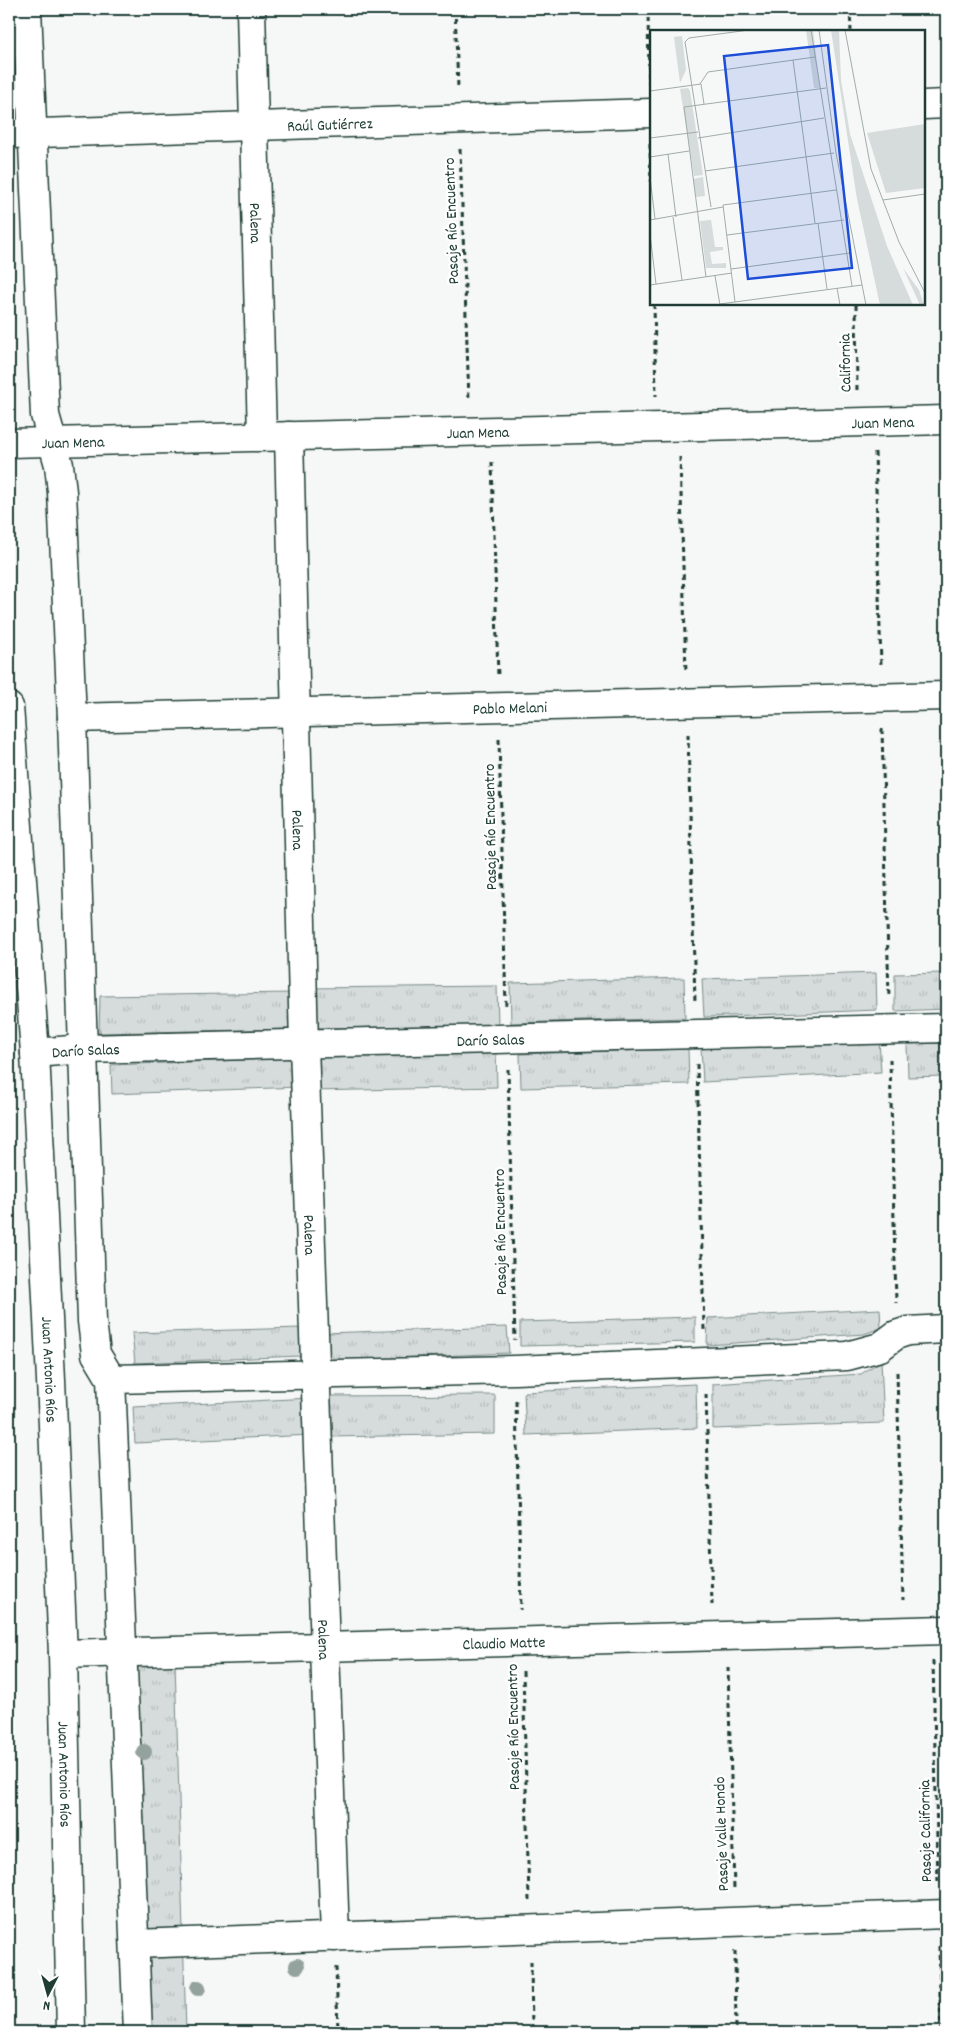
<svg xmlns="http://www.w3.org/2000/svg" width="955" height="2041" font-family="Dekko,sans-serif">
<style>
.grass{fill:url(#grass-tufts);stroke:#7a8c88}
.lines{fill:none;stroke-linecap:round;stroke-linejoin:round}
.street-casing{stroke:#1f3d34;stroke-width:31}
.primary-casing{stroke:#1f3d34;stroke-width:31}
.path{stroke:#1f3d34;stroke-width:3;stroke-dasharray:5 4;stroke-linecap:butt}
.street{stroke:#fff;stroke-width:28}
.primary{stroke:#fff;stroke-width:28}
.tree{fill:#94a29e}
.labels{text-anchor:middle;stroke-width:4.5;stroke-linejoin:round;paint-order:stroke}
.street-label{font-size:16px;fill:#1f3d34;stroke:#fff}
.inset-road{fill:none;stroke:#a0ada9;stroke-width:1}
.view{fill:#1d4ed8;fill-opacity:0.15;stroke:#1d4ed8;stroke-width:2.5}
.inset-edge{fill:none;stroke:#1f3d34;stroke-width:2.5}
</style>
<defs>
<pattern id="grass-tufts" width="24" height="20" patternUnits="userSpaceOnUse" patternTransform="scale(1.25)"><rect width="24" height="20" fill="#d6dcdb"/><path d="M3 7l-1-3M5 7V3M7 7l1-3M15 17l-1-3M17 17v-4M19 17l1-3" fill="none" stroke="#b7bebd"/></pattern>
</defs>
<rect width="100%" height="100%" fill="#f6f7f7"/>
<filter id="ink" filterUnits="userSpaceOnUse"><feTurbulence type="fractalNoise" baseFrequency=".02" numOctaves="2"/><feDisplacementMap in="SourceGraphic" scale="10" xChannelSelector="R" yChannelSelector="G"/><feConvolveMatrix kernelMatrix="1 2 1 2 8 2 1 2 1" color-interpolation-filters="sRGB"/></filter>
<g filter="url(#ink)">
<!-- grass -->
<path class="grass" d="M876,973L877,1010L704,1017L702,979Z
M946,973V1009L895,1011V974Z
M684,978L685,1018L511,1023L510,983Z
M497,986L498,1026L308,1028L307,988Z
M292,993L294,1029L99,1033L100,996Z
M879,1039L881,1072L703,1082L701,1048Z
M946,1043V1076L908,1077L907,1044Z
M688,1049L689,1084L521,1088L520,1054Z
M496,1050L497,1087L312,1091L311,1054Z
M299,1058L300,1087L112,1094L111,1065Z
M880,1309L881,1328L864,1334L707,1345L708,1318Z
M695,1317V1342L520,1346V1322Z
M507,1327L509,1353L324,1361L323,1333Z
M301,1328L300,1356L135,1363L132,1333Z
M881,1361L884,1423L713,1429V1384L861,1374Z
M696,1384L697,1428L526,1435L524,1392Z
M495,1395V1434L328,1437V1396Z
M311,1398L312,1435L135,1443L133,1407Z
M119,1661L175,1662L186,2032H124Z"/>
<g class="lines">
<!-- street casing -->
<g class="street-casing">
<g id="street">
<path d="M27,9L45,415L59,465L62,492L72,718L92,1321L96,1354L111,1379L138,2032"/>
<path id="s1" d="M251,9L262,436"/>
<path d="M924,105L946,104"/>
<path id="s2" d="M9,134L651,113"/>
<path id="s3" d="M289,436L304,1045L335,1937"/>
<path id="s4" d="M9,443L946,420"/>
<path id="s5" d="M72,718L946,696"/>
<path id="s6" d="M35,1053L83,1049L946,1028"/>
<path d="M111,1379L515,1370L847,1356L880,1347L896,1335L908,1331L946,1329"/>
<path id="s7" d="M63,1654L946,1630"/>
<path d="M135,1944L946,1914"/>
</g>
</g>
<!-- primary casing -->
<g class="primary-casing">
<g id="primary">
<path id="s8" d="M9,707L35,1053L51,1380L63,1654L71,2032"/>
</g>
</g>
<!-- path -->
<path class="path" d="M455,9L458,88
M648,9L649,83
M850,9L851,31
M650,144L651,182
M460,149L469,400
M654,304L656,396
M856,304L857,391
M875,452L881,666
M680,457L686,673
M492,462L498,678
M882,729L889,998
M688,734L695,1003
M499,739L506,1008
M890,1059L896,1303
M697,1064L704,1330
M508,1069L515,1340
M897,1372L903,1600
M706,1394L712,1605
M516,1401L521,1610
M933,1661L938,1884
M728,1667L734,1890
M523,1671L529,1900
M939,1946L941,2032
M735,1951L736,2032
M531,1961L532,2032
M336,1967L338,2032"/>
<!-- street -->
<use href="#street" class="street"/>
<!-- primary -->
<use href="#primary" class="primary"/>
</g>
<!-- trees -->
<g class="tree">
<circle cx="144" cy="1752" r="8"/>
<circle cx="297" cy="1966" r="8"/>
<circle cx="198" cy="1988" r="8"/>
</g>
</g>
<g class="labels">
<!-- street labels -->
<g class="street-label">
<text dy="6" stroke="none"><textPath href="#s2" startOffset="321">Raúl Gutiérrez</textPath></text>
<text transform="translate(450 221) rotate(-92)" y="6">Pasaje Río Encuentro</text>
<text dy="6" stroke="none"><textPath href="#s1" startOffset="214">Palena</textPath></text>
<text transform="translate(844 363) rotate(-91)" y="6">California</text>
<text dy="6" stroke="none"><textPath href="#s4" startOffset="874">Juan Mena</textPath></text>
<text dy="6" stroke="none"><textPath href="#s4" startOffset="469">Juan Mena</textPath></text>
<text dy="6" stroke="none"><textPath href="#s4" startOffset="64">Juan Mena</textPath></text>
<text dy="6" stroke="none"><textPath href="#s5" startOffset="438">Pablo Melani</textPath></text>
<text transform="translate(489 827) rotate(-91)" y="6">Pasaje Río Encuentro</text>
<text dy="6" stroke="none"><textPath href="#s3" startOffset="394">Palena</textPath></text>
<text dy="6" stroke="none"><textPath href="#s6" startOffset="456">Darío Salas</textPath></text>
<text dy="6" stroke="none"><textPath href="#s6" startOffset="51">Darío Salas</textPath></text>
<text transform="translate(499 1232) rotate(-91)" y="6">Pasaje Río Encuentro</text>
<text dy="6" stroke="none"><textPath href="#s3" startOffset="799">Palena</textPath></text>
<text dy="6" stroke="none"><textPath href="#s8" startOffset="664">Juan Antonio Ríos</textPath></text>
<text dy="6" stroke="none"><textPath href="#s3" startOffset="1204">Palena</textPath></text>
<text dy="6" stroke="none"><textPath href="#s7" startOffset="441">Claudio Matte</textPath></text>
<text transform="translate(512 1727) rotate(-91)" y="6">Pasaje Río Encuentro</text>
<text dy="6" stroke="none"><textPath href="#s8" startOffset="1069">Juan Antonio Ríos</textPath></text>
<text transform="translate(924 1831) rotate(-91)" y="6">Pasaje California</text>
<text transform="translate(720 1834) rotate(-92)" y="6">Pasaje Valle Hondo</text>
</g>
</g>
<!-- overview -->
<g transform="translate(650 30)">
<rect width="275" height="275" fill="#f6f7f7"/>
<path d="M156,0H163L170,58H164ZM32,6L36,40L30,53L24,7ZM38,58L40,61L53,145L44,146L30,59ZM61,190L65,217H73V220L60,222L62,234L76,233V238H56L50,191ZM253,238L269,260L274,275H270Z" fill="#d6dcdb"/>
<path d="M181,0H189L191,50L200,104L237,216L263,275H230L207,169Z" fill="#d6dcdb"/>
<path d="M275,94V158L236,163L217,103ZM53,147L55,166L46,167L43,149ZM238,252L242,269L232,272L228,254Z" fill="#d6dcdb"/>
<path class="inset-road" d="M161,0L202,256M169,0L186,123L216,275M195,0L221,139L249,212L275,263M143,30L165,193M50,54L58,42L165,27M0,61L51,54L54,74M0,108L48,102M48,108L174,88M18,124L26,187M0,127L39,121M55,141L184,123M0,147L5,189M233,170L275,164M61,177L35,12L39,8L99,0M23,187L32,250M0,190L73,177M168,193L177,259M0,204L6,254M77,205L194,190M81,239L200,223M65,246L70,275M56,247L34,77L176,58M0,255L82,243M187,258L190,275M85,272L73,175L186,160M70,274L212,255"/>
<path class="view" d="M178,15L202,238L98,249L74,26Z"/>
<rect width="275" height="275" class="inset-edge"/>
</g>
<!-- margin -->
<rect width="955" height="2041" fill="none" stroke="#fff" stroke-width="30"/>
<rect x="15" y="15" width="925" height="2011" fill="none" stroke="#1f3d34" stroke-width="2" filter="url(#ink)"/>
<!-- north arrow -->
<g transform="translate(48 1994) rotate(186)" stroke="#ffffff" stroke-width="4" paint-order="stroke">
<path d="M0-4L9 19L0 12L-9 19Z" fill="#1f3d34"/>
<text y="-8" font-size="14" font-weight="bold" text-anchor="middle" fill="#1f3d34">N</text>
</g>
</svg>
